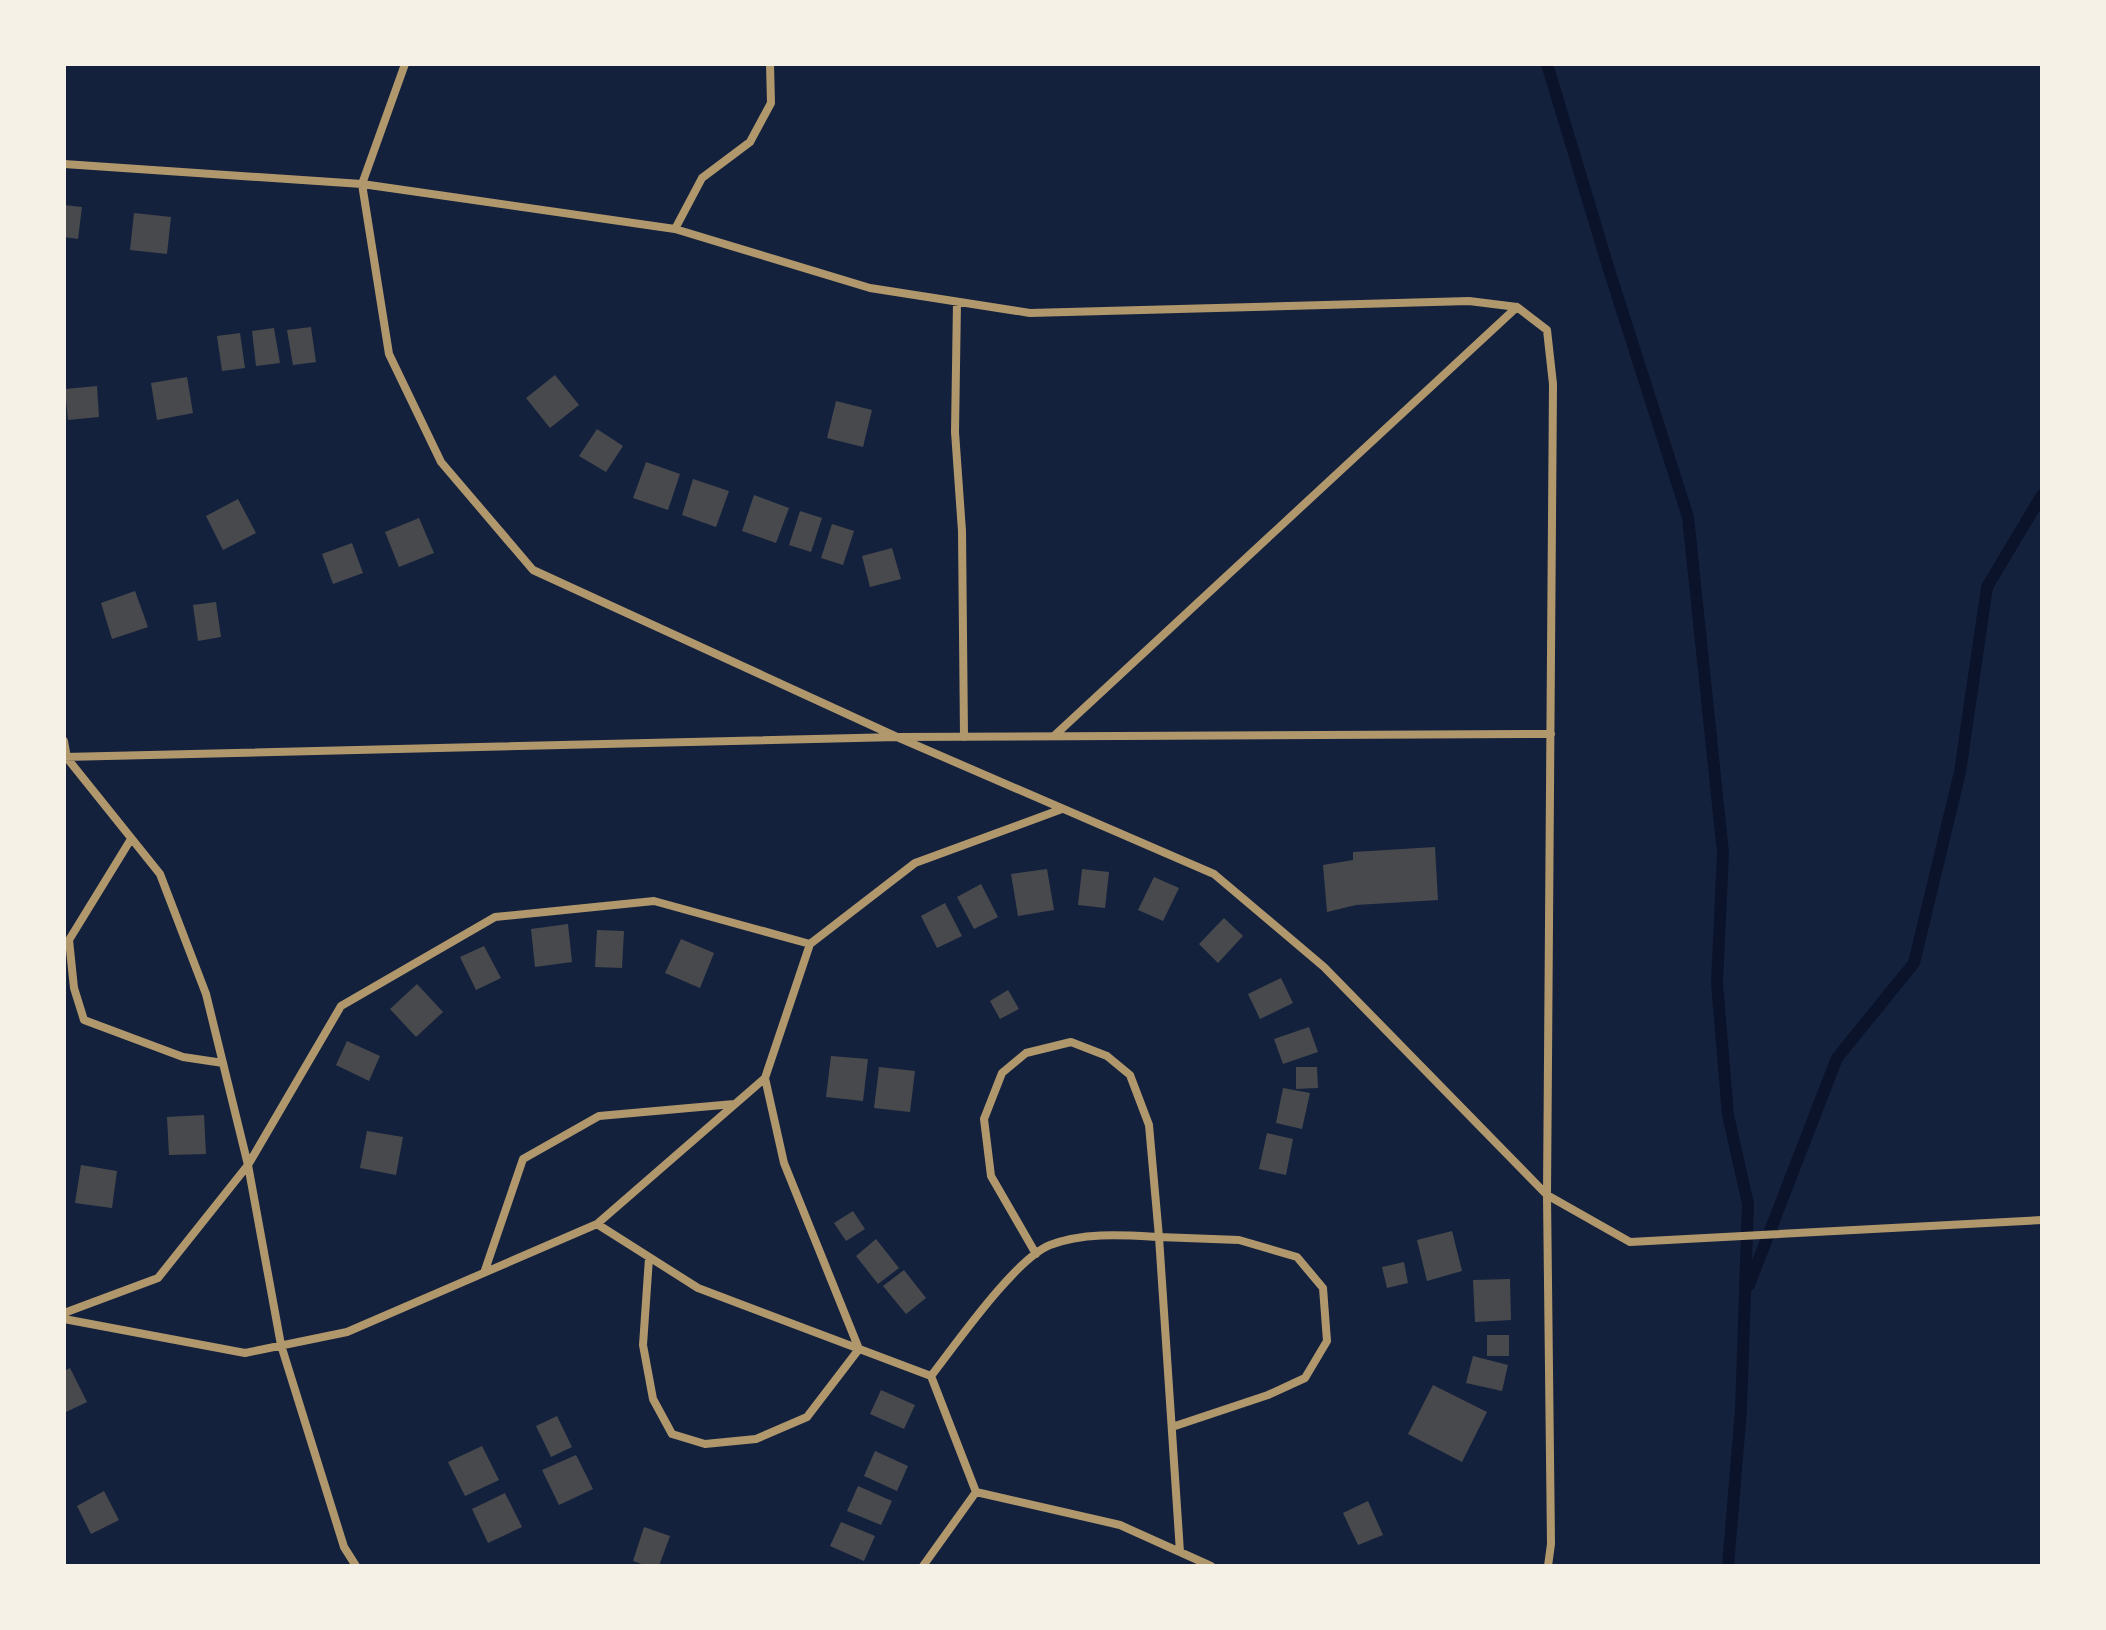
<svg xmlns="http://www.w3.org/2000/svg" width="2106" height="1630" font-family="Signika,sans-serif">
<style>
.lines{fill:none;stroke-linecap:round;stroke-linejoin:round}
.stream{stroke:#0b132b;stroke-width:12}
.building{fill:#48494c}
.minor{stroke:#b1986c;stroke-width:8}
</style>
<rect width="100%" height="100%" fill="#14213d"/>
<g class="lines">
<!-- stream -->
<path class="stream" d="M1547,64L1610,273L1688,517L1723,853L1717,983L1728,1115L1748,1204L1741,1410L1728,1566
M1749,1285L1837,1058L1914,963L1960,772L1987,587L2042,495"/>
</g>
<!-- building -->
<path class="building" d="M64,205L82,207L78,239L64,237Z
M134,213L171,217L167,254L130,250Z
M311,327L316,362L293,365L287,330Z
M274,328L280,363L256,366L252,331Z
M240,333L245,368L222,371L217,336Z
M555,375L579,405L550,428L526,398Z
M187,377L193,413L157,420L151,383Z
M97,386L99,417L68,420L65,389Z
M836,401L872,410L863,447L827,438Z
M597,429L623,446L606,472L579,456Z
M646,462L680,474L668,510L633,498Z
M693,479L729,491L716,527L682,515Z
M754,495L789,508L776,543L742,531Z
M238,499L256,533L223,550L206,516Z
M800,511L822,518L811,552L789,545Z
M419,518L434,553L399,567L385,532Z
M832,524L854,531L843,565L821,558Z
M352,543L363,573L333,584L322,554Z
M892,548L901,579L870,587L862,556Z
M135,591L148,627L112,639L101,603Z
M216,602L221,637L198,641L193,605Z
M1435,847L1438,900L1356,905L1327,912L1323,865L1353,860V852Z
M1047,869L1054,910L1018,916L1011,874Z
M1082,869L1109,872L1105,908L1078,905Z
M1154,877L1179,888L1163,921L1138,910Z
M981,884L998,917L974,929L957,897Z
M945,903L962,936L937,948L921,916Z
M1224,918L1243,936L1218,963L1199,944Z
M568,924L572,962L535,967L531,929Z
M597,930L624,931L622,968L595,967Z
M681,939L714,953L700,988L665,973Z
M484,946L501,978L476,990L460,957Z
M1281,978L1293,1003L1260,1019L1248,994Z
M417,984L443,1012L416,1037L390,1009Z
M1008,990L1019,1009L1000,1019L990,1001Z
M1309,1027L1318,1052L1283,1064L1274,1039Z
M347,1041L380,1056L369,1081L336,1065Z
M831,1056L868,1059L863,1101L826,1097Z
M879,1067L915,1071L910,1112L874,1108Z
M1296,1067H1317L1318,1088L1296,1089Z
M1283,1088L1310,1093L1302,1129L1276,1123Z
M204,1115L206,1154L169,1155L167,1117Z
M367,1131L403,1137L396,1175L360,1168Z
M1267,1133L1293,1139L1286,1175L1259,1169Z
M81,1165L117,1171L112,1208L75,1203Z
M853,1211L865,1229L846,1241L834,1223Z
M1452,1231L1462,1271L1427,1281L1417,1240Z
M876,1239L899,1268L878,1284L856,1256Z
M1404,1262L1408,1283L1387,1288L1382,1267Z
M904,1270L926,1298L906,1314L883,1286Z
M1510,1279L1511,1320L1475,1322L1473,1280Z
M1487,1335H1509V1356H1487Z
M1473,1356L1508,1365L1502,1391L1466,1383Z
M70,1368L87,1402L64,1413V1371Z
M1433,1385L1487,1412L1462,1462L1408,1434Z
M881,1390L915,1405L904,1429L870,1414Z
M557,1416L572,1447L551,1457L536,1426Z
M482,1446L499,1480L465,1496L448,1462Z
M875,1451L908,1466L897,1491L864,1476Z
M576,1455L593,1489L559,1505L542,1470Z
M858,1486L892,1501L881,1525L847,1511Z
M104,1491L119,1520L91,1534L77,1506Z
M505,1493L522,1527L488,1543L472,1509Z
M1368,1501L1383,1535L1358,1545L1343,1513Z
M841,1522L875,1536L864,1561L830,1546Z
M644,1527L670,1536L659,1566H647L633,1561Z"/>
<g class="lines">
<!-- minor -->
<path class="minor" d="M405,64L362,184L389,354L441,462L533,570L897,737L1214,874L1324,967L1547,1195L1630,1242L2042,1220
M64,164L362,184L675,229L870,288L1030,313L1469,301L1517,307L1547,330L1553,384L1547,1195L1551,1544L1548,1566
M675,229L702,178L750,142L771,103L770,64
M957,302L955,432L962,531L964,737
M1054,736L1517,307
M64,741L67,758L160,874L206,994L248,1165L281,1345L344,1547L356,1566
M64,757L897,737L1551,734
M131,839L69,940L74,988L84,1020L183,1057L223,1063
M597,1224L698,1288L931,1376
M1036,1254L991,1176L984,1119L1002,1073L1026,1053L1071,1042L1107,1056L1130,1075L1149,1125L1159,1237L1239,1240L1297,1257L1323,1288L1327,1341L1305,1378L1268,1395L1172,1427
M649,1258L643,1345L653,1399L672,1434L705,1444L756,1439L807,1417L859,1349L784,1163L765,1078
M484,1273L523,1159L599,1116L734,1104
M64,1313L158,1278L248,1165L341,1006L495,917L654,901L810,944
M64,1319L245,1353L347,1332L597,1224L765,1078L810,944L915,863L1062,809
M976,1492L931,1376C956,1344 1015,1259 1050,1245C1084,1232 1123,1235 1159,1237L1180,1552
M976,1492L1120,1525L1211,1566
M923,1566L976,1492"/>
</g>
<!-- border -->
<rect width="2106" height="1630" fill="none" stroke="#f6f1e7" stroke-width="132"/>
</svg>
